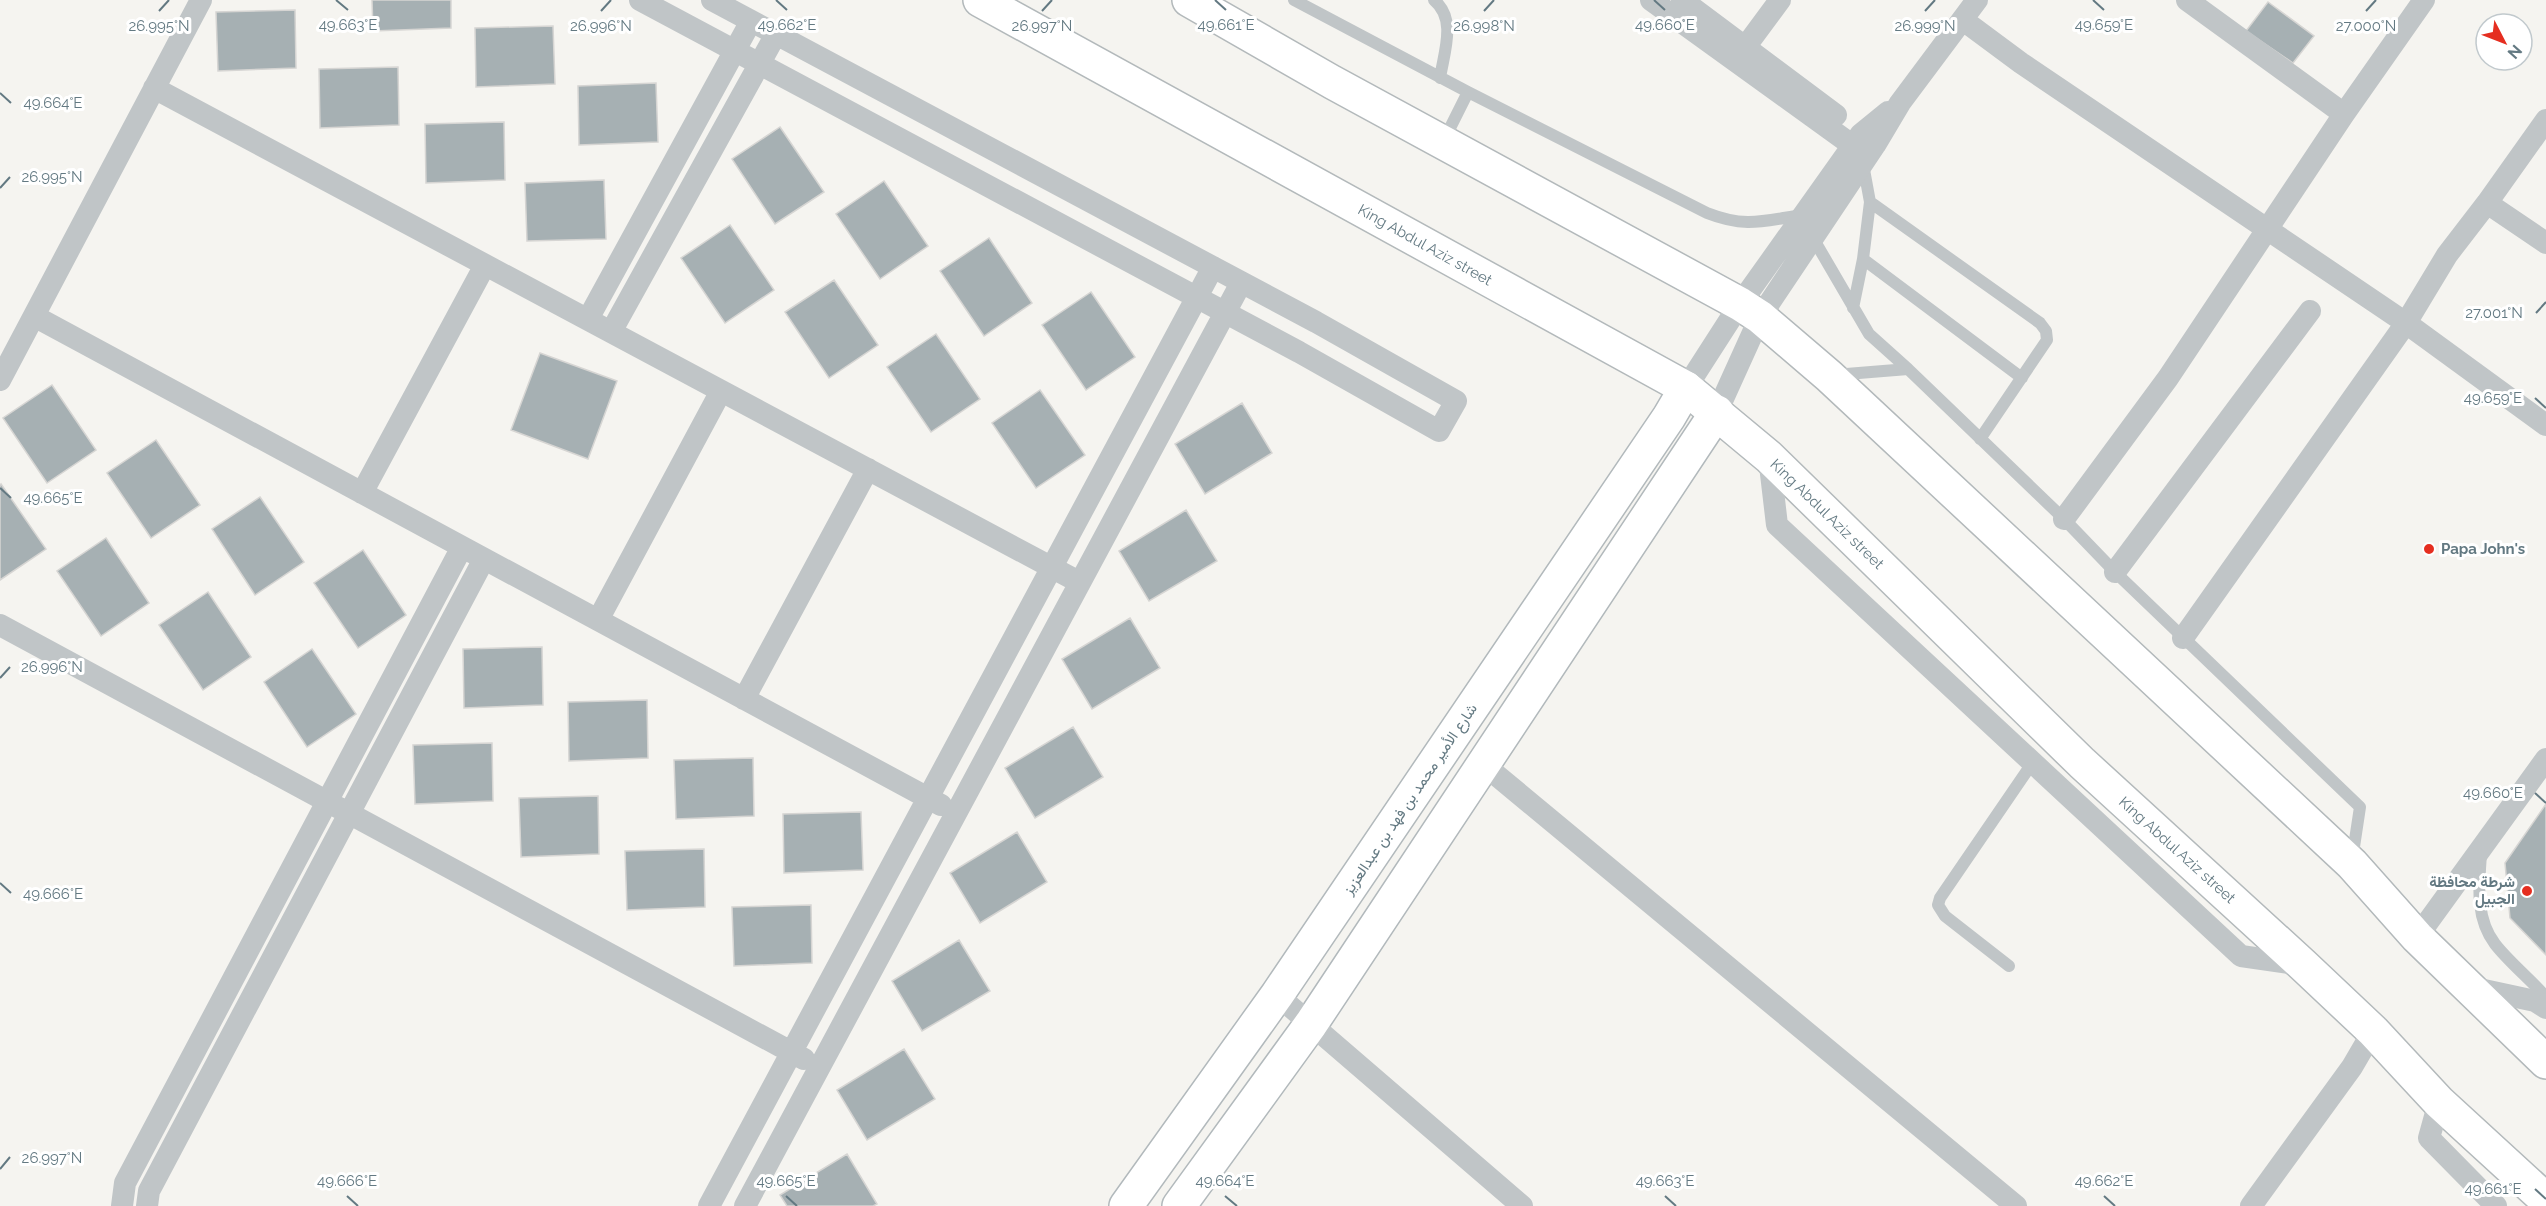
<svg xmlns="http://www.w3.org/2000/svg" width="2546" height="1206" font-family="Raleway,Vazirmatn,sans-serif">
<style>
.building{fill:#a6b0b3;stroke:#d6d5d3;stroke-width:1.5}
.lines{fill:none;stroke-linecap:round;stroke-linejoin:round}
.secondary-casing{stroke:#b2b9bc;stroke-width:36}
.primary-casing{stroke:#b3b9bb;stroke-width:36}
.lane{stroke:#c0c5c7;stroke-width:12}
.street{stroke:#c0c5c7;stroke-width:22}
.secondary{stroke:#fff;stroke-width:33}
.primary{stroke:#fff;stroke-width:33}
.ticks{fill:none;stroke:#637982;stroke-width:2}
.poi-dot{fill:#e52e20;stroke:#fff;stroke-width:2}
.labels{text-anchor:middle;stroke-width:6;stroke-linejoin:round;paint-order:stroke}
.street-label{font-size:15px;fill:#637982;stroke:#fff}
.poi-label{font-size:15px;font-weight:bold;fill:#637982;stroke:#fff;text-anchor:start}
.ticks-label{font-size:15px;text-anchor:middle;fill:#637982;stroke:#fff;stroke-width:6;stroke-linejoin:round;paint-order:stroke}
</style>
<rect width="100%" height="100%" fill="#f5f4f0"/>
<!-- building -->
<path class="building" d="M372,0H451V28L373,31Z
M2268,2L2314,36L2293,63L2246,31Z
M295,10L296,68L218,71L216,12Z
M553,26L555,84L476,87L475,28Z
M398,67L399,125L320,128L319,69Z
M656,83L658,142L579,145L578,86Z
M504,122L505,180L426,183L425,124Z
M780,127L824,192L775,224L732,159Z
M604,180L606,239L527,241L525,183Z
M884,181L928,246L880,279L836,214Z
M730,225L774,290L725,323L681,258Z
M989,238L1032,303L984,336L940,271Z
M834,280L878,345L829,378L785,312Z
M1091,292L1135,357L1086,390L1042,325Z
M936,334L980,399L931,432L887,367Z
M540,353L617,381L588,459L511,430Z
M52,385L96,450L47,483L3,418Z
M1040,390L1085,455L1036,488L992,423Z
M1242,403L1272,453L1205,494L1175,444Z
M156,440L200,505L151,538L107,473Z
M1,484L46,549L0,580V485Z
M260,497L304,562L255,595L212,529Z
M1186,510L1217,561L1149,601L1119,551Z
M106,538L149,603L101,636L57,571Z
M363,550L406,615L358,648L314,583Z
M208,592L251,657L203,690L159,625Z
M1130,618L1160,668L1092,709L1062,659Z
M542,647L543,705L464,708L463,649Z
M312,649L356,714L307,747L264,682Z
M647,700L648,758L569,761L568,702Z
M1073,727L1103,777L1035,818L1005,768Z
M492,743L493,801L415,804L413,745Z
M753,758L754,816L676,819L674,760Z
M598,796L599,854L521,857L519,798Z
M2546,804V955L2510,918L2505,863Z
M861,812L863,870L784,873L783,814Z
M1017,832L1047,882L980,923L950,873Z
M704,849L705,907L627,910L625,851Z
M811,905L812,963L734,966L732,907Z
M959,940L990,991L922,1031L892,981Z
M904,1049L935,1099L867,1140L837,1090Z
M847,1154L877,1204L873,1206H787L780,1195Z"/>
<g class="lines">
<!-- secondary casing -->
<g class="secondary-casing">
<path id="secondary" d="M1126,1206L1277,995L1669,417L1686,388
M1179,1206L1311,1024L1717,412"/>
</g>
<!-- primary casing -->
<g class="primary-casing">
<path id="primary" d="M980,0L1686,388L1769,457L2082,763L2303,965L2373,1031L2439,1102L2546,1200
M1189,0L1332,82L1740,304L1760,317L1829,376L2352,864L2417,937L2546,1062"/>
</g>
<!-- lane -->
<path class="lane" d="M1294,0L1468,92L1707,213C1745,228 1763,221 1802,215
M1434,0C1457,19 1444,52 1440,78
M1443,142L1468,92
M1870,202L2040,323L2046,331L2047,340L1980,439
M1813,238L1869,334L1908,369
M1863,259L2022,378
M1853,308L1863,259L1870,202L1863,164
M1834,375L1908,369L2064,519L2115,572L2360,807L2352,860
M2481,854C2479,884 2475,918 2495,944C2508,961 2531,980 2546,997
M2009,966L1945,916L1938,905L1940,898L2033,762"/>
<!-- street -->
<path class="street" d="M640,0L1299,352L1439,431L1456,401L1316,322L712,0
M1651,0L1863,153
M1682,0L1836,115
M2187,0L2344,114L2424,0
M1963,20L2021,63L2406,323L2546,425
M1746,46L1780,0
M154,88L1079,582
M2487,203L2546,243
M34,316L941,805
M588,319L751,21
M611,332L776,34
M0,380L201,0
M1686,388L1740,304L1861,134L1888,112
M1717,412L1760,317L1875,145L1900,103L1977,0
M1769,457L1777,525L2241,956L2303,965
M362,493L485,265
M2064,519L2168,378L2344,114
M2115,572L2310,311
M598,620L721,391
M0,625L804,1059
M2183,638L2406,323L2447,255L2487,203L2546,120
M744,699L868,469
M1483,764L2016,1206
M2417,937L2546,759
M2470,987L2535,1001L2546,1008
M1277,995L1522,1206
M2439,1102L2429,1138L2496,1206
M122,1206L125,1183L462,547
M147,1206L149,1191L484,559
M709,1206L1213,267
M745,1206L1241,283
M2251,1206L2352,1067L2373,1031"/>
<!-- secondary -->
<use href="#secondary" class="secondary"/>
<!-- primary -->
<use href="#primary" class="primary"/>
</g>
<!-- ticks -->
<path class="ticks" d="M336,0L348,10M776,0L787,10M1215,0L1226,10M1654,0L1665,10M2093,0L2104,10M159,11L169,0M601,11L611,0M1042,11L1052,0M1484,11L1494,0M1925,11L1935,0M2366,11L2376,0M0,93L11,103M0,188L10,177M2536,313L2546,302M2535,398L2546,408M0,488L11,498M0,678L10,667M2535,793L2546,803M0,883L11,893M0,1169L10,1157M2535,1189L2546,1199M347,1196L358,1206M786,1196L797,1206M1225,1196L1237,1206M1665,1196L1676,1206M2104,1196L2115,1206"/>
<!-- markers -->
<g class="poi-dot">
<circle cx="2429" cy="549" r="6"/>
<circle cx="2527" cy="891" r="6"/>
</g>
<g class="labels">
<!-- street labels -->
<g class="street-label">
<text transform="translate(1425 245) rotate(29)" y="5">King Abdul Aziz street</text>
<text transform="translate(1827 514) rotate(44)" y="5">King Abdul Aziz street</text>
<text transform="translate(1410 799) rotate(-56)" y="5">شارع الأمير محمد بن فهد بن عبدالعزيز</text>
<text transform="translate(2177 850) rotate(42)" y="5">King Abdul Aziz street</text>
</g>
<!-- poi labels -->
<g class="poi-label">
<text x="2441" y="554">Papa John's</text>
<text x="2515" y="887" text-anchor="end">شرطة محافظة<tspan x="2515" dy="17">الجبيل</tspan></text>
</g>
</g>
<g class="ticks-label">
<text x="2104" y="30">49.659°E</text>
<text x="348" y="30">49.663°E</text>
<text x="787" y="30">49.662°E</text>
<text x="1226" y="30">49.661°E</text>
<text x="1665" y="30">49.660°E</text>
<text x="159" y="31">26.995°N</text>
<text x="601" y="31">26.996°N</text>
<text x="1042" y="31">26.997°N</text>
<text x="1484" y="31">26.998°N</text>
<text x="1925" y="31">26.999°N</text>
<text x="2366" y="31">27.000°N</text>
<text x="53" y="108">49.664°E</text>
<text x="52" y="182">26.995°N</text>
<text x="2494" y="318">27.001°N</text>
<text x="2493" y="403">49.659°E</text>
<text x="53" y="503">49.665°E</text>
<text x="52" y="672">26.996°N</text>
<text x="2493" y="798">49.660°E</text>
<text x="53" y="899">49.666°E</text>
<text x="52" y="1163">26.997°N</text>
<text x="347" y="1186">49.666°E</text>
<text x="786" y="1186">49.665°E</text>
<text x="1225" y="1186">49.664°E</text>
<text x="1665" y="1186">49.663°E</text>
<text x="2104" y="1186">49.662°E</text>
<text x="2493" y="1194">49.661°E</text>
</g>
<!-- north arrow -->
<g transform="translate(2504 42) rotate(132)"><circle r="28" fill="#ffffff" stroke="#c1c9cd" stroke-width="1.5"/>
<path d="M0-4.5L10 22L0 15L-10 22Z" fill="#e52e20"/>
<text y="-9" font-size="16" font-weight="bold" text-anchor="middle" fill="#637982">N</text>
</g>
</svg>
